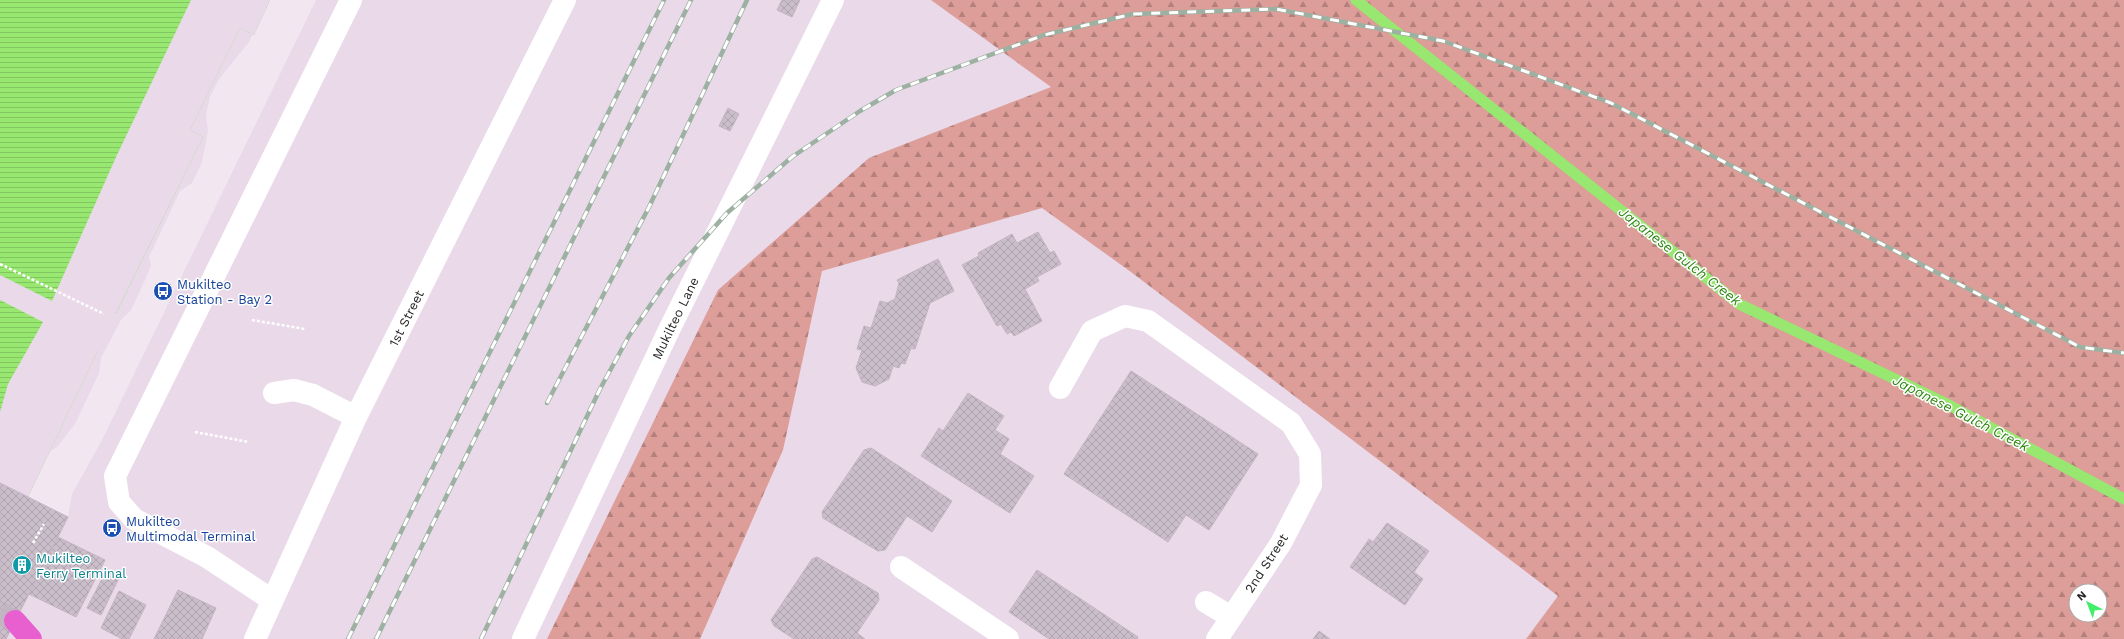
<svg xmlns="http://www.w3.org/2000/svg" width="2124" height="639" font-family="'Work Sans',sans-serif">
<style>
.forest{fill:url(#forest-firs);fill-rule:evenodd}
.plaza{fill:#f2e7f1}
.water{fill:url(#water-rules)}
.pier{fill:#e9d9e9}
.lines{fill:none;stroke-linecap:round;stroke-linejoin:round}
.stream{stroke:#97e770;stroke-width:11}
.building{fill:url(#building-cross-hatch);stroke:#c4b3c3}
.major-tunnel{stroke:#c2b5c2;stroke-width:22;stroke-dasharray:22 11;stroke-linecap:butt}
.path{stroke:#fff;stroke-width:2.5;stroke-dasharray:3 2;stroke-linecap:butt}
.minor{stroke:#fff;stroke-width:22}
.major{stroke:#e85fd0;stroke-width:22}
.rail-casing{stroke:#9db1a2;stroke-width:4.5}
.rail{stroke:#fff;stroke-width:3;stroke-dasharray:9;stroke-linecap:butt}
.labels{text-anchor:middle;stroke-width:3;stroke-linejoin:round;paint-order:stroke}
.transit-label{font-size:13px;fill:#164399;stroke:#fff;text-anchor:start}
.street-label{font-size:13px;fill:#272727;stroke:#fff}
.culture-label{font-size:13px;fill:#0d838f;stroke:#fff;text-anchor:start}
.water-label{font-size:14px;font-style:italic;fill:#308814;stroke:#fff}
</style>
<defs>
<pattern id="forest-firs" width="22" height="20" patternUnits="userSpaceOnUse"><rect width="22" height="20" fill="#dd9d98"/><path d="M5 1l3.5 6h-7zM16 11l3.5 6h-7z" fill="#b3807c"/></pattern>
<pattern id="water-rules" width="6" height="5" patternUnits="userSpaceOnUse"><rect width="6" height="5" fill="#97e770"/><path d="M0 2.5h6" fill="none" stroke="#82c661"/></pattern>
<pattern id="building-cross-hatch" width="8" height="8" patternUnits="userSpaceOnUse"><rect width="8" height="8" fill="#cbbecb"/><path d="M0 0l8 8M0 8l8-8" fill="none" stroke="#aea3ae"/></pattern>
</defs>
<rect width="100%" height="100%" fill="#e9d9e9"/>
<!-- forest -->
<path class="forest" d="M931,0H2124V639H1526L1558,596L1131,272L1042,208L822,271L783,450L700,639H547L718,290L869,158L1051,87ZM2076,591H2100V615H2076Z"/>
<!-- plaza -->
<path class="plaza" d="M270,0H316L102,440L72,494L68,517L28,497L50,451L57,447L75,424L99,373L101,358L121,320L131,310L145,280L151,266L149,257L180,191L192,183L202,162L208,131L206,114L210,97L219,79L249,42Z"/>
<!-- water -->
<path class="water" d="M0,0H270L254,35L240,28L190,130L203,137L98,350L0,556Z"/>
<!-- pier -->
<path class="pier" d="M191,0H270L254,35L240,28L190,130L203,137L116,313L118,314L100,351L98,350L0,556V412L8,384L43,322L0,300V275L52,301L116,157Z"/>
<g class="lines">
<!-- stream -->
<path class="stream" d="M1356,0L1739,304L1949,405L2124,499"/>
</g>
<!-- building -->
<path class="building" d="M782,0H800L792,17L777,10Z
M728,108L739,114L730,131L719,126Z
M1038,232L1050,253L1054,251L1061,264L1037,277L1039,281L1025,289L1042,321L1014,336L1011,332L1007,334L1001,324L997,326L962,265L979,256L978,253L1012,234L1017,243Z
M938,259L954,291L930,303L915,349L911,348L905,364L901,363L899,368L893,366L889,379L875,386L862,382L856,368L862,350L857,349L864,326L871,328L880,301L887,303L895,299L899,283L897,280Z
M1131,371L1258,454L1209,530L1186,515L1168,542L1064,474Z
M968,393L1004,416L995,430L1009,439L1000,454L1034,476L1010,513L921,456L939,428L943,431Z
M871,448L952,501L932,532L907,516L885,550L878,551L823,518L822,512L864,450Z
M0,483L68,517L6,639H0Z
M1387,523L1429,551L1414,572L1423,579L1405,605L1350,567L1369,539L1373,542Z
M58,537L105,560L76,617L29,594Z
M817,557L878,593L879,600L857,633L865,639H794L774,626L771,620L812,559Z
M107,569L120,576L101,615L87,608Z
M1037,570L1138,637L1137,639H1049L1009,612Z
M178,590L216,608L202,639H154Z
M119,591L146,605L129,639H122L101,628Z
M1319,631L1330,639H1313Z"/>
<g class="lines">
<!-- major-tunnel -->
<path class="major-tunnel" d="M0,613L15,621"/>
<!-- path -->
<path class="path" d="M0,264L104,314
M252,320L305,329
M195,432L249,442
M33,543L44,524"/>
<!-- minor -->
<path class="minor" d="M1060,388L1092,331L1125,316L1148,321L1291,423L1310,454L1311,485L1281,543L1217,639
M274,393L294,390L313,395L356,417
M901,567L1008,639
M272,600L207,557L134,519L119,502L115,476L351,0
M1206,602L1231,617
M255,639L356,417L565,0
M523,639L669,330L833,0"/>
<!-- major -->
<path class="major" d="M15,621L31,639"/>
<!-- rail casing -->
<g class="rail-casing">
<path id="rail" d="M547,403L649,207L747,0
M348,639L664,0
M376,639L691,0
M481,639L600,389L629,336L669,278L727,213L792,157L860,111L896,90L1044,35L1133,14L1276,9L1443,41L1611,103L2080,347L2124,353"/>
</g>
<!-- rail -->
<use href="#rail" class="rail"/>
</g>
<!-- icons -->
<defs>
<g id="bus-disc" transform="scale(1)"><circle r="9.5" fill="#1a4fb4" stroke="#fff"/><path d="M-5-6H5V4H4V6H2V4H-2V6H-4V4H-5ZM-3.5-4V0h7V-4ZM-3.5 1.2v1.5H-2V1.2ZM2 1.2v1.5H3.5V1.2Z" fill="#fff"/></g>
<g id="building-disc" transform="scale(1)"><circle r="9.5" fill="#0f9aa8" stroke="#fff"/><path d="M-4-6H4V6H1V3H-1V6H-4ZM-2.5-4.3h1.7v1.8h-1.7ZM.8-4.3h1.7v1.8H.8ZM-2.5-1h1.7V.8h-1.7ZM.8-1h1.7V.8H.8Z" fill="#fff"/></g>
</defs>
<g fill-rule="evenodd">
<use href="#bus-disc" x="163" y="291"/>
<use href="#bus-disc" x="112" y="528"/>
<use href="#building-disc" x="22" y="565"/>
</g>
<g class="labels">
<!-- transit labels -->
<g class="transit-label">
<text x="177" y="289">Mukilteo<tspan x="177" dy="15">Station - Bay 2</tspan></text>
<text x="126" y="526">Mukilteo<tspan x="126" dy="15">Multimodal Terminal</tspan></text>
</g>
<!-- street labels -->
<g class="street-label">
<text transform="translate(406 318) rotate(-63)" y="5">1st Street</text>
<text transform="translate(675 318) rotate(-64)" y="5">Mukilteo Lane</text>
<text transform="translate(1266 563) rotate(-57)" y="5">2nd Street</text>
</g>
<!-- culture labels -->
<g class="culture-label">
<text x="36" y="563">Mukilteo<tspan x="36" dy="15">Ferry Terminal</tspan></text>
</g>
<!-- water labels -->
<g class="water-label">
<text transform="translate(1680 256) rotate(38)" y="5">Japanese Gulch Creek</text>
<text transform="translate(1961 413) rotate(27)" y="5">Japanese Gulch Creek</text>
</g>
</g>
<!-- north arrow -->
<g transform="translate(2088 603) rotate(318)"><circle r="19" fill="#ffffff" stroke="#a9a9a9"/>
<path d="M0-3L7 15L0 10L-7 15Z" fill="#40ef67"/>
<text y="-6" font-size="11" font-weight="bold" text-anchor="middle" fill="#272727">N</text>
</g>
</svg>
